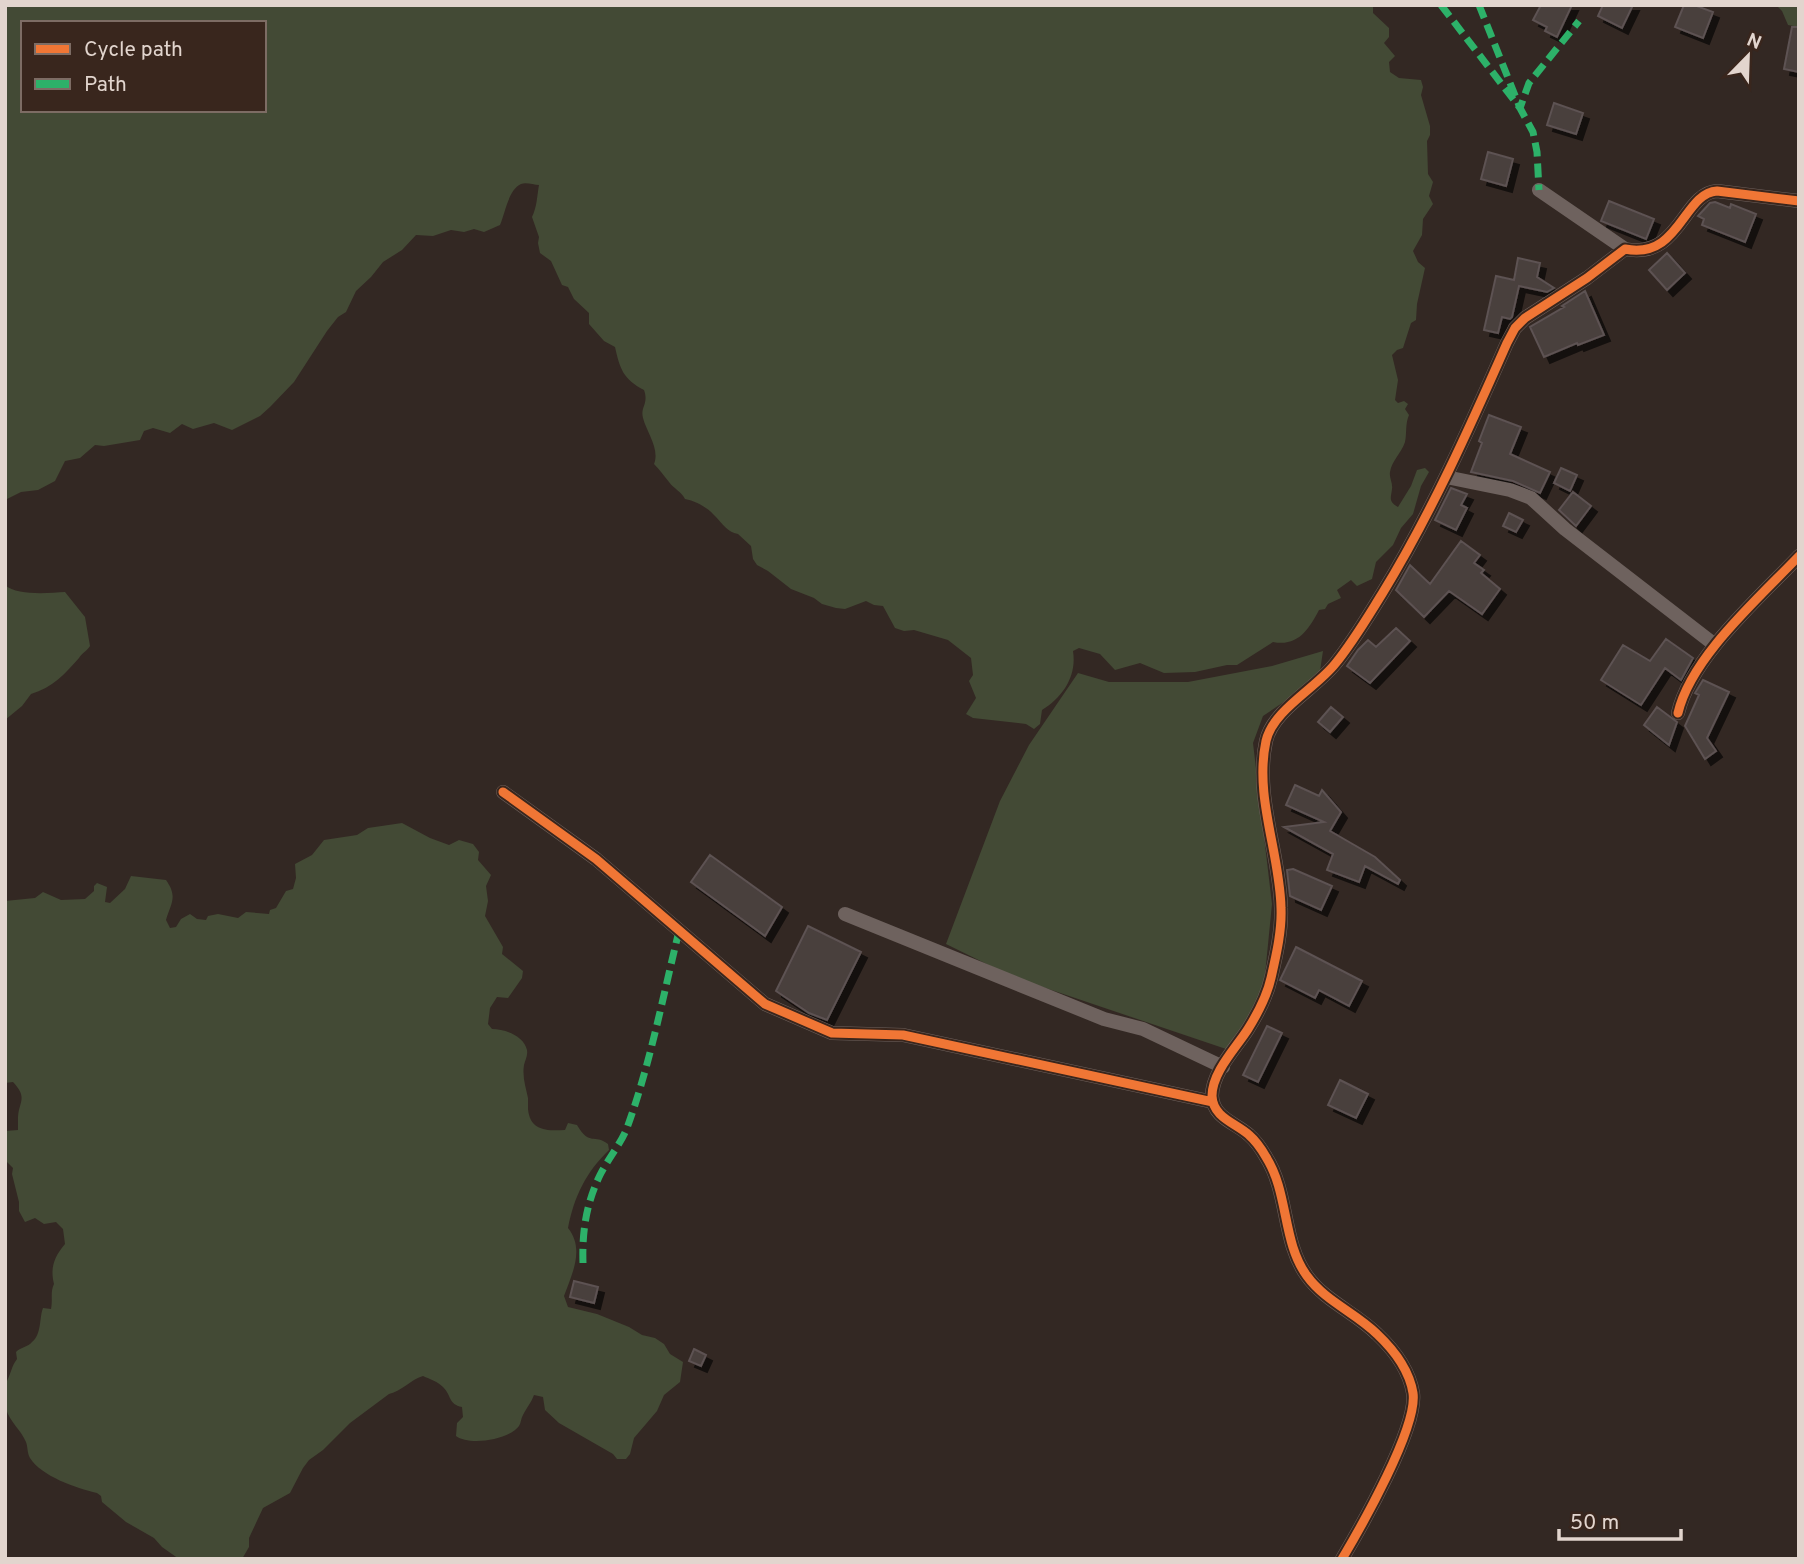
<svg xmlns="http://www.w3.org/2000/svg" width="1804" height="1564" font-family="Overpass,sans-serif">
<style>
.green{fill:#434a35;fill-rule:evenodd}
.building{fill:#493f3e;stroke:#5d5252;stroke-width:2;filter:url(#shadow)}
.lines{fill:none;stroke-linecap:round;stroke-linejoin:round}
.minor{stroke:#6e625e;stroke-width:14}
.quiet{stroke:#2db169;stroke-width:7;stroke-dasharray:14 7;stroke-linecap:butt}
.cycleway-casing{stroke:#39261d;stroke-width:13}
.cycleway{stroke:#f07635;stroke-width:9}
</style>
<defs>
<filter id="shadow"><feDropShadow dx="6" dy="6" stdDeviation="0" flood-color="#0009"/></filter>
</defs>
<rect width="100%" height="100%" fill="#332823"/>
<!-- green -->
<path class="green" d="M5,5H1373V13L1389,28V37L1384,43L1395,56L1389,62L1390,72L1399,78L1421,80L1423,87L1421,95L1430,126V135L1427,141L1428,174L1433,182L1429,196L1433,204L1423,219L1422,235L1413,251L1418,262L1425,268L1417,304L1416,320L1411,323L1403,348L1397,350L1392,355L1398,380L1395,400L1398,403L1404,401L1408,404L1405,409L1409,415C1405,424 1407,433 1405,442C1401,454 1392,460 1390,472C1389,478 1393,483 1392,489C1391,498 1388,501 1398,507L1411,486L1417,470L1425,468L1429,472L1421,486L1413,514L1401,528L1393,545L1376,562L1372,579L1357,586L1351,580L1337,590L1341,598L1328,604L1325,609L1319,610C1309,629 1298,647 1273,642L1237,665H1227L1195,672L1164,673L1140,663L1115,670L1100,654L1079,648L1073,651C1077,676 1063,697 1042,710L1040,724L1034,729L1026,724L973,718L966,714L976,698L969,681L973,675L971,658L948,640L914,630L904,631L895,628L883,606L874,605L866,601L845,609L836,608L822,604L814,598L791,589L768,571L757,565L753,559L751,546L738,534C727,532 723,524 715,516C708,508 696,501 685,499C681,491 674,489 669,482C664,476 660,470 654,464C660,449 647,433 643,418C640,407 649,404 644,390C623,379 620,369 615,347L604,341L589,324V313L574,299L568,287L562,285L551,261L540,253L538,243L539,237L532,217C537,207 537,196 539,185C534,185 526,182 521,184C508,190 505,214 500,225L484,232L474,229L464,232L451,230L433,236L416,235L402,250L383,262L371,277L356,291L346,312L338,317L327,331L294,382L270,407L260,416L232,430L214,423L193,429L182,424L170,433L153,428L144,431L140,440L104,446L95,445L80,458L65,461L55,481L38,490L21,492L5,500ZM23,23H264V110H23Z
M1776,5H1799V27L1788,25L1782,11Z
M5,585C17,596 49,593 65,592L85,617L90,646C87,651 82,653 79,658C66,673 52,688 31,694L22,706L5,720Z
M1323,651L1319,678L1263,716L1253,743L1272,904L1263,995L1229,1050L1013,977L946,944L1000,801L1029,745L1078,673L1109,682H1188L1272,666Z
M402,823L430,838L449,845L459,840L473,844L479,852L478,860L491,875L486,886L488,901L485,916L503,947L502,954L523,971L522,978L508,998L497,997L490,1008L488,1024L492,1029C505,1029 524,1036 527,1050C528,1056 525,1060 524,1065C522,1077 526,1088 528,1098C528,1100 528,1107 528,1109C530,1131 547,1131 565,1130L568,1123L577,1125C590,1147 594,1133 608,1144L609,1150C586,1172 574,1197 568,1228C585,1249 572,1274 564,1296L568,1307L597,1314L629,1327L642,1335L655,1338L664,1344L670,1354L683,1362L680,1382L664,1395L657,1411L634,1438L630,1454L626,1459H617L613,1454L559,1423L545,1410L543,1397L534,1395C531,1403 527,1407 523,1415C521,1418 521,1423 519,1426C509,1440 469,1446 456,1436L457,1423L463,1417L462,1407C448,1404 452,1396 443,1387C438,1382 430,1379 423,1376C410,1380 402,1391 389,1394L350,1423L323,1450L309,1460L303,1468L290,1493L263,1508L249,1538V1547L242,1559H179L162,1547L154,1538L126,1522L102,1502L101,1496L97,1493C76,1488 41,1476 30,1458C27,1453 28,1447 26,1442C21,1430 10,1422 6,1409C3,1401 9,1392 6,1383C11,1374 11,1367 17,1359L16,1352C21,1347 28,1347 32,1342C42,1334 39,1318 43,1308L51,1309C53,1299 50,1292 54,1284C50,1268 54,1257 65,1244L63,1229L56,1222L44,1224L35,1218L25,1222L19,1211V1202L12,1174L13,1168L5,1160V1131L18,1130C18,1126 18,1121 18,1117C19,1101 28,1098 13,1082L5,1083V901L35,898L43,892L61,900L85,899L94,891V886L97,883L107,887L105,902L110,903L125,889L131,876L166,880C178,897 171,903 166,920L170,928L176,927L181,919L190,914L197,919L206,920L208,916L218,914L238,918L246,912L269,914L270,910L276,908L286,891L293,889L296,878L295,864L312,855L324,840L357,835L368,828Z"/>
<!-- building -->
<path class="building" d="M1541,5H1572L1557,37L1545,31L1547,27L1533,20Z
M1603,5H1633L1622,28L1598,16Z
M1684,5H1694L1713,12L1703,38L1675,27Z
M1792,27H1799V72L1784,69Z
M1554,103L1583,113L1576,134L1547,125Z
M1488,152L1513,159L1506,186L1481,179Z
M1609,201L1654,219L1646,239L1601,221Z
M1715,202L1730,208L1731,204L1756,214L1745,242L1702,225L1704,219L1698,216L1710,203Z
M1667,253L1685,273L1667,290L1649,270Z
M1518,258L1540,263L1537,277L1554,288L1547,292L1519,286L1512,317L1510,319L1502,317L1498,333L1484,330L1496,276L1514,280Z
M1585,291L1604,335L1578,345L1577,343L1544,357L1530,327L1564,307L1562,306Z
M1489,415L1521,427L1510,454L1550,472L1540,493L1513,481L1471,472L1482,443L1479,441Z
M1561,468L1577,475L1570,491L1554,483Z
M1451,488L1467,494L1461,505L1467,508L1456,530L1435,520Z
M1573,492L1591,506L1576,526L1559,510Z
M1509,513L1523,520L1516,532L1503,526Z
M1461,541L1480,555L1474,563L1484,570L1481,573L1500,589L1482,614L1449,591L1424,617L1396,590L1410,565L1430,584Z
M1396,628L1410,641L1370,683L1347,666L1358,650L1368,640L1376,647Z
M1666,639L1693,658L1681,680L1665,668L1641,705L1601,680L1623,645L1650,661Z
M1703,680L1729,692L1707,738L1716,751L1705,759L1685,726L1699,695L1695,693Z
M1331,707L1343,717L1330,732L1318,722Z
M1657,707L1677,722L1669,745L1644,725Z
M1295,785L1319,796L1322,790L1341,812L1330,831L1375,857L1400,880L1398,884L1365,866L1359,882L1327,870L1333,854L1284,827L1324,822L1286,805Z
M710,855L782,907L765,936L691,882Z
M1293,869L1332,886L1321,910L1290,896L1287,870Z
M808,926L861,952L827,1020L809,1013L776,991Z
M1296,947L1362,981L1349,1006L1319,990L1315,998L1280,980Z
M1267,1026L1282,1033L1258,1082L1243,1075Z
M1340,1080L1368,1094L1356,1118L1328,1105Z
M574,1281L598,1287L594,1303L570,1297Z
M694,1349L706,1355L701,1366L689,1361Z"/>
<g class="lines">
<!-- minor -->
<path class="minor" d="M1539,190L1625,249
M1446,477L1510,490L1531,498L1565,529L1715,645
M1678,713C1691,657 1759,598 1799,556
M503,792L596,859L765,1004L832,1033L903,1035L1213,1102
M845,914L1104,1019L1143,1029L1223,1067
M1342,1559C1361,1527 1418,1427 1413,1393C1409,1369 1394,1350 1377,1334C1356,1313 1325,1301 1307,1276C1282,1242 1289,1193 1266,1157C1262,1150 1256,1141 1249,1135C1236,1123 1213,1118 1212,1096C1212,1072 1236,1048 1248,1029C1258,1013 1267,996 1271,978C1276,956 1282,931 1281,908C1280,853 1254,797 1266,741C1273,710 1315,689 1335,664C1353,642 1367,618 1382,594C1431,514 1469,429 1507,343L1515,328L1525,318L1587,278L1625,249C1680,260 1683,193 1717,191L1799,201"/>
<!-- quiet -->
<path class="quiet" d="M1441,5L1520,108L1533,132L1537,152L1539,190
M1479,5L1520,108L1529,83L1579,21
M583,1263C582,1232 586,1204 600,1175C608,1159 620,1145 627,1128C650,1065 663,996 679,931"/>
<!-- cycleway casing -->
<g class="cycleway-casing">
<path id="cycleway" d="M1678,713C1691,657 1759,598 1799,556
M503,792L596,859L765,1004L832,1033L903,1035L1213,1102
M1342,1559C1361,1527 1418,1427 1413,1393C1409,1369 1394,1350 1377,1334C1356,1313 1325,1301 1307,1276C1282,1242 1289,1193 1266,1157C1262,1150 1256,1141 1249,1135C1236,1123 1213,1118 1212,1096C1212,1072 1236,1048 1248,1029C1258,1013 1267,996 1271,978C1276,956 1282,931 1281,908C1280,853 1254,797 1266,741C1273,710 1315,689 1335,664C1353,642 1367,618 1382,594C1431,514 1469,429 1507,343L1515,328L1525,318L1587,278L1625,249C1680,260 1683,193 1717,191L1799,201"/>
</g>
<!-- cycleway -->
<use href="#cycleway" class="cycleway"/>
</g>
<!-- border -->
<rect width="1804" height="1564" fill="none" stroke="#e2d5ce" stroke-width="14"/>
<!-- legend -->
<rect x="21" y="21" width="245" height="91" fill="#39261d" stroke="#7d6c64" stroke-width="2"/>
<rect x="35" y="44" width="35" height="10" fill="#f07635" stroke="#7d6c64" stroke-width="2"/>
<text x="84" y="56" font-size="21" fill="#e2d5ce">Cycle path</text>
<rect x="35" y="79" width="35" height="10" fill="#2db169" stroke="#7d6c64" stroke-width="2"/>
<text x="84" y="91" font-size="21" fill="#e2d5ce">Path</text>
<!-- north arrow -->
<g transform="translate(1748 56) rotate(23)" stroke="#39261d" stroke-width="5" paint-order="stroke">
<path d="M0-5L12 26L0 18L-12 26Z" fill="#e2d5ce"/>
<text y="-10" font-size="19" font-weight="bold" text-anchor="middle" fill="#e2d5ce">N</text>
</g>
<!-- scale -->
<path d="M1559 1529v10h122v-10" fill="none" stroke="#e2d5ce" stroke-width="3.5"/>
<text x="1570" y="1529" font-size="21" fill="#e2d5ce" stroke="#39261d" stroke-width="5" paint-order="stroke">50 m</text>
</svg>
